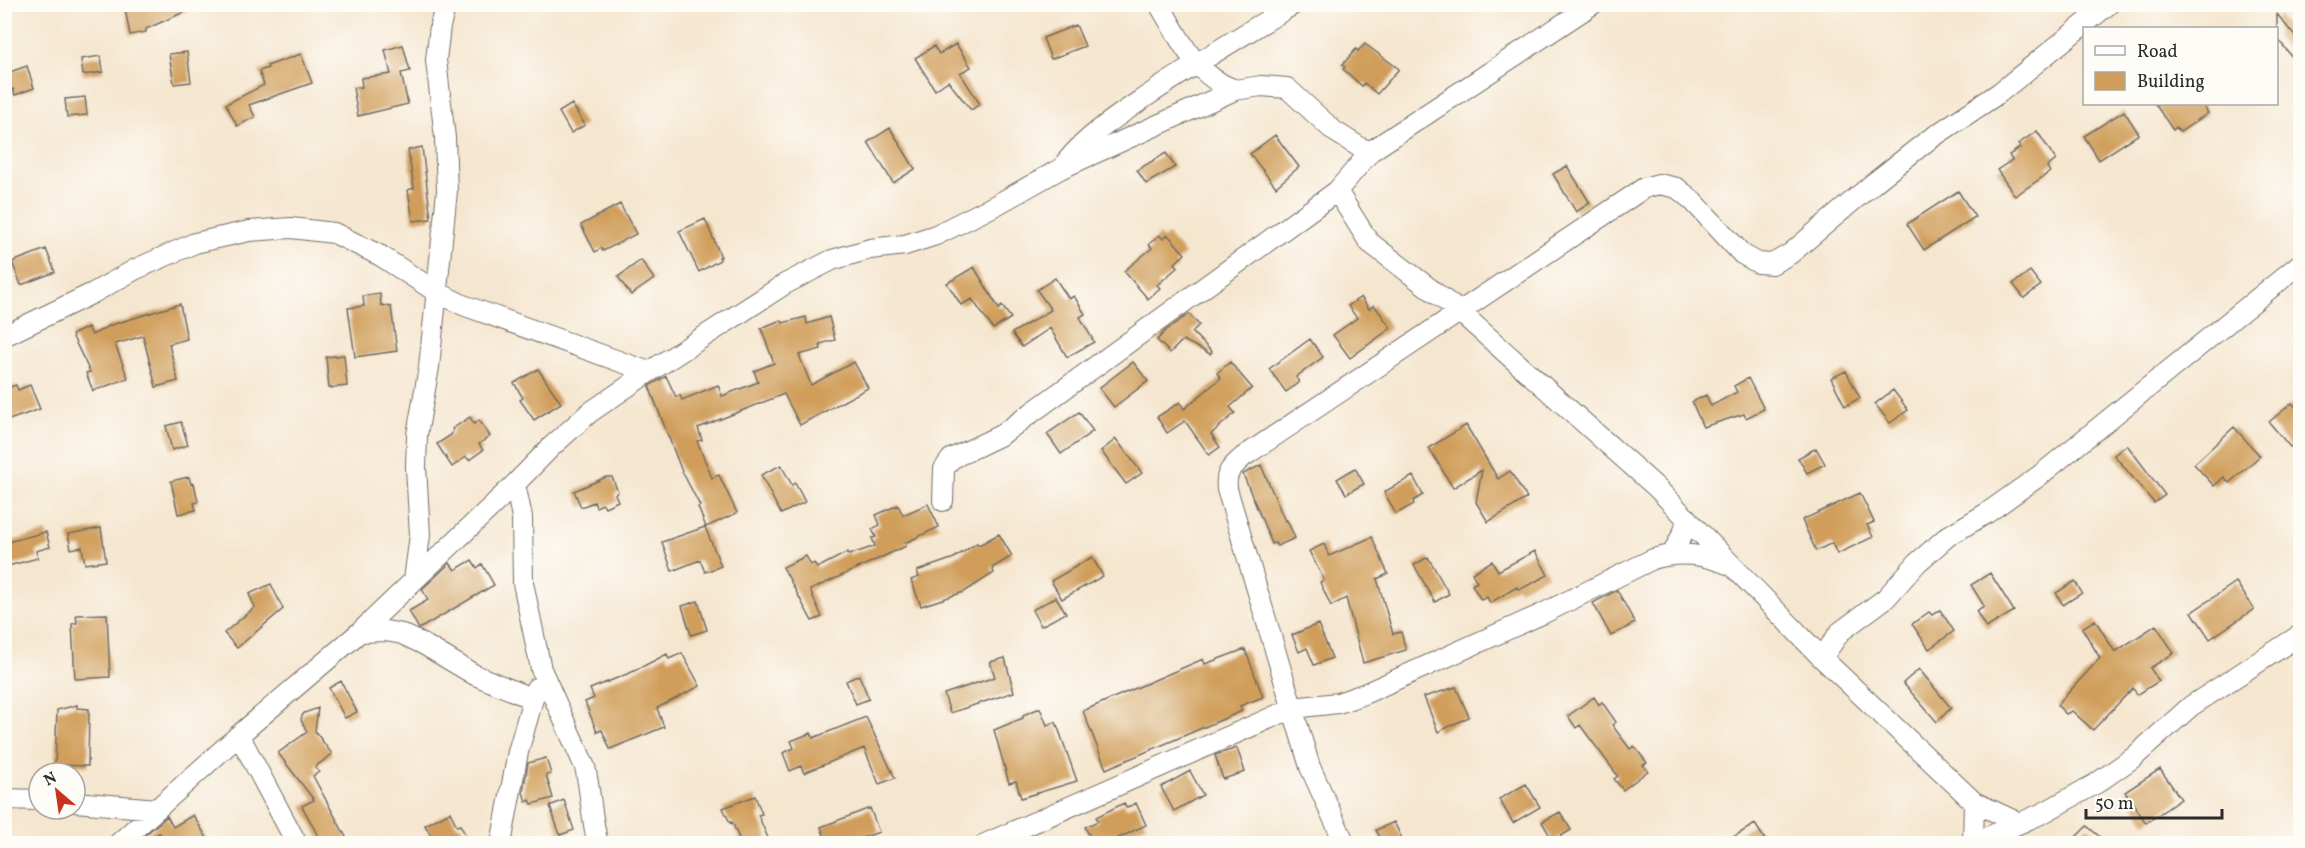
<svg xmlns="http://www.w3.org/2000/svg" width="2305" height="848" font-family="Vollkorn,serif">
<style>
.building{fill:#d09e5a}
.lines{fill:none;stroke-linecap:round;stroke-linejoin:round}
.street-casing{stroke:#726c64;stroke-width:22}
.street{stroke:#fff;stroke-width:20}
</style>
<rect width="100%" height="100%" fill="#fdfcf7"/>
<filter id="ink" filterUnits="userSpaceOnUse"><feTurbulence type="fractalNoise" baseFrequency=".0167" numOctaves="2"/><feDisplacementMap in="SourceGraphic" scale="12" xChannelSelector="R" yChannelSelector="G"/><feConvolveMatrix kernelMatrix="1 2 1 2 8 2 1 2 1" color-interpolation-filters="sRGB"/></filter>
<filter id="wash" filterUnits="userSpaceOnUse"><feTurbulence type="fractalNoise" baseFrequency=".008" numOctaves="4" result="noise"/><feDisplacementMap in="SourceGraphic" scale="24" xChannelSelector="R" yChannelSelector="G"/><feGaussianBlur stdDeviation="1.35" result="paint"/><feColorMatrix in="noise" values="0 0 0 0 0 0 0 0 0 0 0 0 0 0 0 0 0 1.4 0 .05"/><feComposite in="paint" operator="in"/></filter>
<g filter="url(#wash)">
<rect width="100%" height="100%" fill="#f5e6cf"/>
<g id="blocks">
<!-- building -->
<path class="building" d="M124,4H202L146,29V32L130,35Z
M2277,14L2301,44V68L2277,38Z
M1076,25L1085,46L1051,59L1043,38Z
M956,44L971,67L960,73L980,104L971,110L948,81L935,90L915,58L934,46L939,54Z
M1365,44L1399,69L1377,94L1364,83L1362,86L1343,69L1345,67L1342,65L1356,49L1358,51Z
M403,45L410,71L401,73L408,104L358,116L353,88L362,87L361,78L391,74L385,50Z
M187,52L191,82L174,84L169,54Z
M301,54L312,83L249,105L255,117L237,126L226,104L264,85L259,71L268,68L267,66Z
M101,56L103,72L83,75L81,59Z
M27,66L34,88L15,95L13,89L4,92V74Z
M85,97L87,115L67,117L65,99Z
M572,104L585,125L571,133L559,112Z
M2155,104H2202L2208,113L2180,132L2176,127L2173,130Z
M2124,111L2139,134L2099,160L2084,136Z
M890,128L915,169L893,183L868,142Z
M2037,131L2056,160L2047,167L2050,172L2015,196L1997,170L2012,160L2009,155L2020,148L2018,144Z
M1275,135L1299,167L1276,187L1250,154Z
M422,147L431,219L413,221L408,190L414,188L408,150Z
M1166,153L1175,167L1146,184L1137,170Z
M1567,166L1590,203L1576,212L1553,174Z
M1958,191L1975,217L1924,250L1907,224Z
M620,204L636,234L603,251L601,248L595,252L581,225Z
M705,219L721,257H719L720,260L699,272L679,231Z
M1159,235L1163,239L1168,235L1185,254L1175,263L1178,267L1157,285L1160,288L1148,299L1124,271L1152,248L1149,244Z
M46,249L55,272L21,285L12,262Z
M641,260L654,279L631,295L618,277Z
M974,267L999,309L1002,306L1011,318L993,329L972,299L961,305L947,283Z
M2030,271L2041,285L2024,298L2013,284Z
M1055,278L1069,299L1074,296L1085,314L1080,317L1094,342L1067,357L1050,328L1022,347L1012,333L1051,310L1037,290Z
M380,294L381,305L391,307L397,351L355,357L348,308L364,306L363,296Z
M1361,297L1369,309L1374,305L1391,328L1350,358L1333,335L1357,318L1348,306Z
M180,304L187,339L169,344L178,381L156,387L143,336L115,344L128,378L93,391L86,373L90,372L72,335L88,327L92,335L111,325Z
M1189,314L1199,325L1192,332L1212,352L1210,354L1183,340L1170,353L1157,340L1165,331Z
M806,317L807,324L829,317L835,340L820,344L821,349L799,355L811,385L854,362L868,388L800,425L784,394L698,428L702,440L697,441L712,478L719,475L737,513L706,527L698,507L700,506L681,469L649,386L666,376L676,397L680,395L682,400L718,385L722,396L758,382L754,371L774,363L761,328L781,320L783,323Z
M1310,339L1323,357L1296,377L1299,382L1286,392L1269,369Z
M344,355L347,386L329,388L326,357Z
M1133,362L1148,381L1114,407L1099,388Z
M1230,362L1252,388L1230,407L1235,413L1211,434L1220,447L1209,455L1185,421L1167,433L1157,417L1180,402L1184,409L1221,378L1217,373Z
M538,369L561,403L534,420L520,400L523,398L514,383Z
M1846,371L1860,398L1845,406L1831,378Z
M1748,378L1764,409L1746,418L1744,414L1703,427L1692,402L1706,395L1711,406L1737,392L1734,386Z
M16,385L18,390L30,385L40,409L9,420L4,409V389Z
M1893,390L1908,410L1890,423L1875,404Z
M2292,403L2301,413V438L2290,447L2269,422Z
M1079,412L1093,431L1061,454L1047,434Z
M470,417L474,424L479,420L490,436L479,444L483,450L469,460L466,457L452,467L437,444L451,435L453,431L452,429Z
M181,422L188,445L172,450L166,426Z
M1466,425L1498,479L1510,471L1527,498L1488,522L1476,502L1482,470L1453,488L1429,448Z
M2234,427L2260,456L2229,483L2224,477L2214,486L2194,464Z
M1116,439L1142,473L1126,484L1101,451Z
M2127,445L2165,495L2154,503L2114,455Z
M1816,448L1825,464L1807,473L1798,458Z
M781,465L792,485L795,483L805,502L781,514L761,475Z
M1261,465L1285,521L1287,520L1295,538L1277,546L1275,543L1272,544L1243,474Z
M1355,468L1364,484L1346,494L1337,479Z
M1413,476L1423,495L1413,501L1414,504L1396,514L1384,492Z
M189,477L191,484L194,483L198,502L194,503L196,510L178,514L171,481Z
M606,477H612L618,492L615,494L618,501L605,507L603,504L596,507L594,502L581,507L574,491Z
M1860,493L1874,522L1867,525L1873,537L1837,554L1832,543L1816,551L1802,520Z
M928,504L939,527L905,543L906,546L810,590L822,617L812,621L783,567L806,556L811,565L814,563L817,568L848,552L849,555L875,546L872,538L876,537L872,529L880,525L876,515L898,505L903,515Z
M705,527L721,566L705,572L700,560L672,571L662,542Z
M101,528L106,561L85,564L82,547L71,549L68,534Z
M46,532L50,547L36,551L38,558L4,567V543Z
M999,534L1012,556L992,568L994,573L964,592L921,606L911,580L919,577L917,571L954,558L977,543L979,545Z
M1372,537L1388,574L1377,579L1393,634L1401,632L1406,650L1363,663L1346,598L1331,606L1320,582L1324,580L1309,551L1324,544L1329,556Z
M1535,551L1548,575L1519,590L1517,587L1490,603L1487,597L1481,600L1472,585L1477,582L1472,573L1492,561L1498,571Z
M1092,557L1103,576L1062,599L1051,581Z
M1428,557L1449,594L1435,602L1414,565Z
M472,560L477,568L482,564L494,585L419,629L409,611L428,600L422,589L450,563L455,570Z
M1990,573L2014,611L1986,628L1976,611L1984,606L1971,585Z
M2075,581L2082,593L2063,605L2056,593Z
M2236,582L2254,609L2210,639L2192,612Z
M271,584L283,609L237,648L224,633L255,607L249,594Z
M1617,590L1635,623L1611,636L1593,603Z
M1056,597L1066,613L1041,626L1032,610Z
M698,601L707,630L691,635L682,606Z
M1940,610L1954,631L1929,649L1912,624L1929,612L1932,615Z
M107,614L110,677L75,679L72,624L77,623L76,615Z
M2095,620L2115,652L2156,625L2174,653L2150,668L2159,681L2137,695L2133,688L2093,730L2072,711L2066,714L2057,705L2100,658L2082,628Z
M1318,624L1332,658L1314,665L1307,648L1299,652L1292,635Z
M1245,649L1263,697L1240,706L1242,711L1106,769L1083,711L1203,659L1205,664Z
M682,653L700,686L657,708L664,727L610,749L602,730L597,732L585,702L594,698L590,689L632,672L667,654L669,659Z
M1005,658L1014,692L950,713L944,694L995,677L990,662Z
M1919,669L1951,708L1937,722L1903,683Z
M859,675L869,699L856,704L846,681Z
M341,681L357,712L345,718L329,688Z
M1456,687L1469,717L1438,732L1424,697Z
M1594,697L1599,705L1602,702L1616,722L1612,725L1630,749L1634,746L1647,763L1643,765L1648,771L1623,790L1614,779L1618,776L1580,725L1576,728L1568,716Z
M77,705V708L89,709L88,766L55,765L57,710Z
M318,708L315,731L332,754L315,767L319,772L313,776L347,839L338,843H322L302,806L314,800L278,753L307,732L301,720L302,716L304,713Z
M1040,708L1047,725L1056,722L1077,781L1021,798L1016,781L1009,783L994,730L1023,718V715Z
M866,717L895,778L879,784L864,748L804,773L801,766L790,771L783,753L794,748L791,741L811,733L813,738Z
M1237,748L1245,772L1223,779L1215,755Z
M546,758L551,774L546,775L553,798L532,804L530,800L526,802L523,792L528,763Z
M2160,769L2181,799L2146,823L2125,792Z
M1190,771L1203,795L1174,811L1161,787Z
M1526,784L1540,807L1513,823L1499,799Z
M755,796L762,814L758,815L768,838L755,843H741L732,822L730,823L723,808Z
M564,800L574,830L560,835L550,806Z
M1124,803L1126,808L1136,803L1146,825L1108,843H1093L1085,827L1098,821L1096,817Z
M870,808L879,832L849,843H827L821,827Z
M450,812L457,826L460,825L470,843H435L425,825Z
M1560,812L1571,830L1553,841L1542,822Z
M193,815L207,838L197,843H166L160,833L136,843L167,816L173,827Z
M1394,822L1404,843H1383L1376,830Z
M1755,824L1767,843H1723Z
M2087,826L2107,843H2070Z"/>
</g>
</g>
<g filter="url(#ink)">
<use href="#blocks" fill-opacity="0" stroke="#726c64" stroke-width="1.5"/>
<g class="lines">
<!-- street casing -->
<g class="street-casing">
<path id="street" d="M1159,4C1180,39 1195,76 1235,90
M1371,151L1337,191L1369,242L1459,311L1657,488L1822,658L1974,802L2017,822
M1066,162C1087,136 1116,117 1144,98C1193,65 1243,35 1294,4
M4,336L93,293L136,269L195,243L249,231L291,228L334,233L381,256L435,291L463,305L649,372
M515,484L522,517L523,583L541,669L585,767C591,793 591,818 598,844
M943,501L944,469L951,459L1001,435L1337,191
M1673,553L1684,531L1687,518
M414,580L420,535L416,467L417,435L429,367L447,191L445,138L436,60L440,26L446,4
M360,632L386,631L402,634L423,644L475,675L533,699
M1822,658L1840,632L1886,598L1917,563L1948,536L1987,513L2039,476L2300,264
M239,735L297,844
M4,799L39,800
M75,802L157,809
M1973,843L1974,802
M118,844L239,735L360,632L515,484L551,447L589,413L649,372L785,284L832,260L870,249L905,245L936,235L996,205L1060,169L1235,90L1261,86L1287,88L1334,131L1361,148L1371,151L1593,4
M501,844L518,752L536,688
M985,844L1293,708L1338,703L1364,694L1542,614L1653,559C1681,551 1702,554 1730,565
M1345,844L1310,767L1227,489C1225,472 1231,468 1243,457L1644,188L1659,184L1677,188L1693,201L1742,254L1758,263L1772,264L1790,254L1875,182L1927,141L1999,93L2109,4
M1972,844L2043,813L2097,783L2134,757L2191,706L2300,635"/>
</g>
<!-- street -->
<use href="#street" class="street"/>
</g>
</g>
<!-- margin -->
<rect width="2305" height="848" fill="none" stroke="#fdfcf7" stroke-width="24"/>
<!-- legend -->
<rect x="2083" y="27" width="195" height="78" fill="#fdfcf7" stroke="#a9a8a5" stroke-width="1.5"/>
<rect x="2095" y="46" width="30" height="9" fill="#ffffff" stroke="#a9a8a5" stroke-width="1.5"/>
<text x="2137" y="57" font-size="18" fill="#2b2b2b">Road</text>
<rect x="2095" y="72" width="30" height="18" fill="#d09e5a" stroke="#a9a8a5" stroke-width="1.5"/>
<text x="2137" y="87" font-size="18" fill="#2b2b2b">Building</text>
<!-- north arrow -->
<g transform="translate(57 791) rotate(331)"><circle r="28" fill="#fdfcf7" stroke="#a9a8a5" stroke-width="1.5"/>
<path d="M0-4.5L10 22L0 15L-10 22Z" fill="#c8321e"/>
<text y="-9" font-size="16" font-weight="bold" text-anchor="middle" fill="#2b2b2b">N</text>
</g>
<!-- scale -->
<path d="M2086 809v9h136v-9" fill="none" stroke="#2b2b2b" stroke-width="3"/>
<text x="2095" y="809" font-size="18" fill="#2b2b2b" stroke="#fdfcf7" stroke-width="4.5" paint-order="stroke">50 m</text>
</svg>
